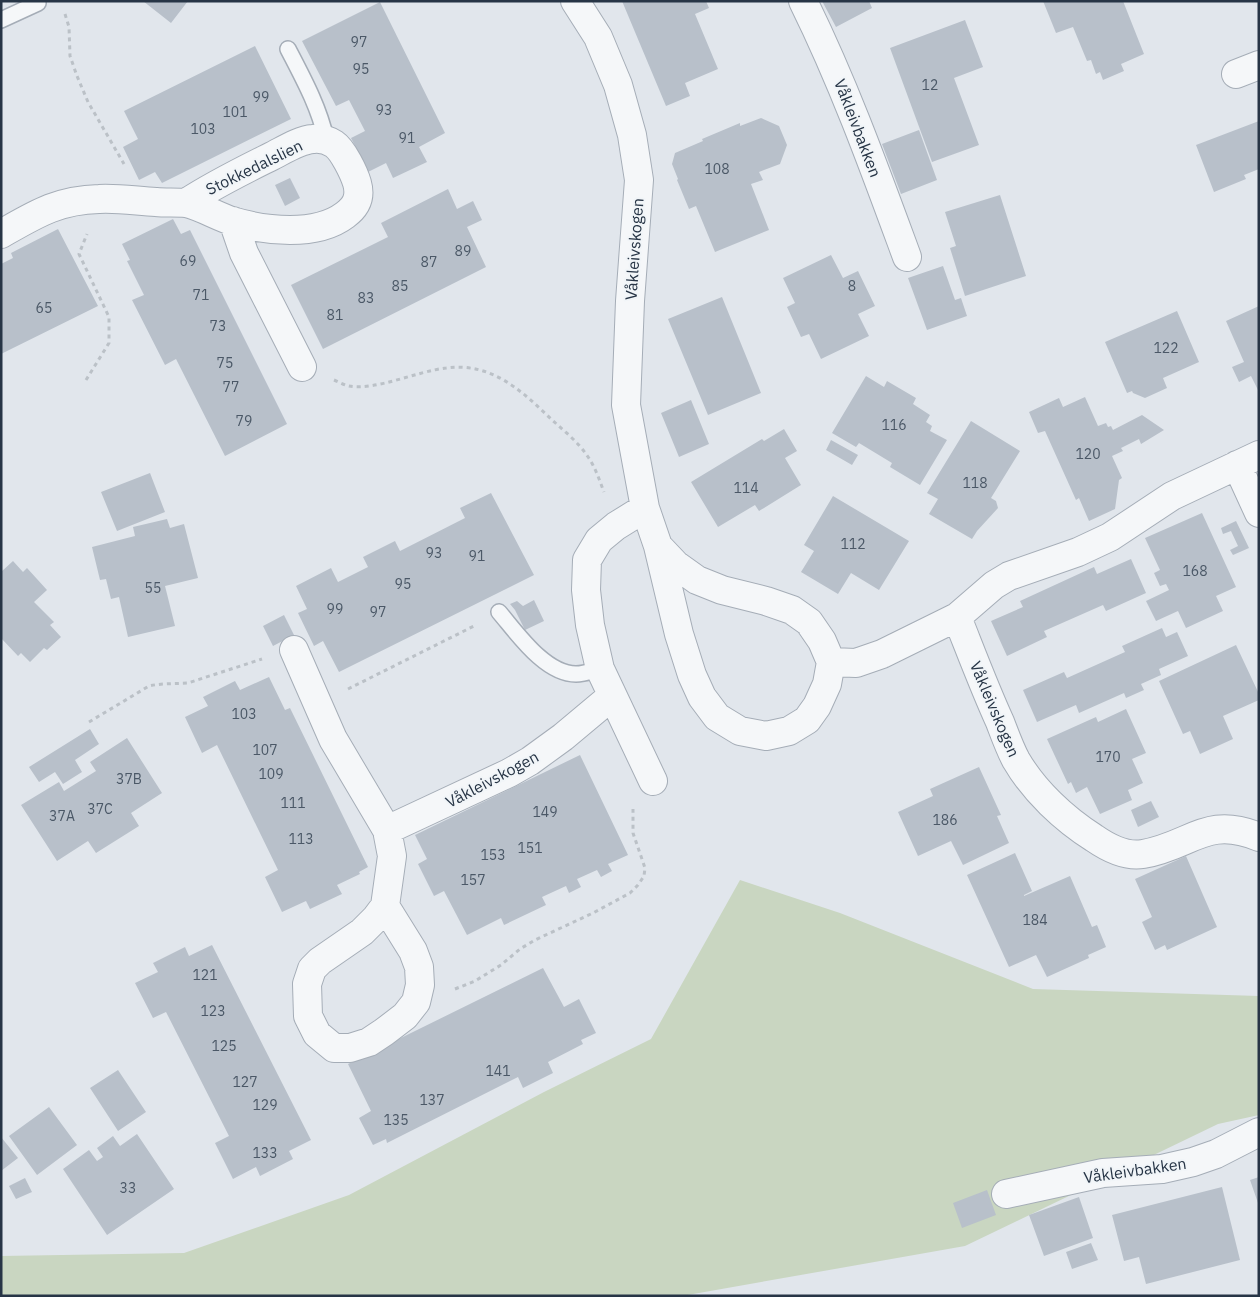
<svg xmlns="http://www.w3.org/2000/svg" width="1260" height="1297" font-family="'IBM Plex Sans',sans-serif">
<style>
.green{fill:#c9d6c1}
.building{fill:#b8c0ca}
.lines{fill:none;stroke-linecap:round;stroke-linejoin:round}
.lane-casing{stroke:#a5adb7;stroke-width:18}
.street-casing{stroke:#a5adb7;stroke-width:30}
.path{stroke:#bbc1c7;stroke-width:3;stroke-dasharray:4 4;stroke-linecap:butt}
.lane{stroke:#f5f7f9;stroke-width:15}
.street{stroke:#f5f7f9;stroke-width:28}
.labels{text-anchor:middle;stroke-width:4;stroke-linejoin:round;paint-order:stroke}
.number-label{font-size:14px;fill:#4b5867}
.street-label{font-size:16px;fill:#273546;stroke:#f1f5f8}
</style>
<rect width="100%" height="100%" fill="#e1e6ec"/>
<!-- green -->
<path class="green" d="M740,880L840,913L1033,989L1259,996V1115L1218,1124L965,1246L682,1296H1V1256L184,1253L349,1195L544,1092L651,1039Z"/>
<!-- building -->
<path class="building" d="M143,1H188L171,23Z
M622,1H706L709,8L695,14L718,69L685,83L690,96L666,106Z
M822,1H869L872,8L836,27Z
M1043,1H1123L1144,54L1121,64L1124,71L1103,80L1100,72L1096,74L1091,60L1087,61L1073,27L1056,33Z
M380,2L445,133L419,147L427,162L393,178L386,163L368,172L351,138L365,131L349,100L336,106L302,41Z
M965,20L983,67L954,78L979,145L932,162L890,48Z
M255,46L291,119L162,183L155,172L139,180L123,147L138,139L124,111Z
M761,118L779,126L787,145L780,164L759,172L763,180L751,184L769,230L715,252L696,206L689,209L677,180L678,179L672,164L675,153L703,141L702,139L740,123V126Z
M1259,121V169L1244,175L1246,179L1214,192L1196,145Z
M919,130L937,180L901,194L882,144Z
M290,178L300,198L285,206L275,185Z
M448,189L457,209L473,201L482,220L467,227L486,267L323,349L291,285L388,237L381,223Z
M1000,195L1026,276L965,296L950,248L956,246L945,212Z
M173,219L181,234L190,230L287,424L225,456L176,359L165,365L132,300L144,295L127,261L130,260L122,244Z
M58,229L98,306L1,354V264L13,258L11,253Z
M831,255L843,278L858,271L875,306L858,314L869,336L821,359L809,334L801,337L787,307L795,303L783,278Z
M943,266L955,300L961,298L967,316L927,330L908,278Z
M722,297L761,393L708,415L668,319Z
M1259,306V392L1251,376L1239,382L1232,367L1244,362L1226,321Z
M1177,311L1199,362L1163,378L1167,388L1145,398L1133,393L1132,391L1127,393L1105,342Z
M866,376L884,387L887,381L916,398L913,404L930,415L926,422L932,426L930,431L947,440L920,485L890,467L892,463L859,443L856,447L832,433Z
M1085,397L1098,426L1106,423L1108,427L1111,426L1113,430L1142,415L1164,430L1141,444L1139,439L1121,448L1123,451L1112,456L1122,478L1119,480L1115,509L1089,521L1079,498L1076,500L1045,431L1038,433L1029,412L1059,398L1063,407Z
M691,400L709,444L679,457L661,413Z
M971,421L1020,451L991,498L996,501L998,508L977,531L972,539L929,514L938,499L927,493Z
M784,429L797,451L785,458L801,485L759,511L755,505L718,527L691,482L762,439L764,441Z
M831,440L858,455L852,465L826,450Z
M150,473L165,512L117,531L101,492Z
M491,493L534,575L339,672L323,641L314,646L298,613L307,609L296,586L331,568L338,582L368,567L363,557L395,541L400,551L465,518L460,508Z
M833,496L909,541L879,590L851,573L838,594L801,572L814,551L804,545Z
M1202,513L1236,587L1216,596L1223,611L1186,628L1178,611L1156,621L1146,601L1169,590L1166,584L1160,586L1154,573L1160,570L1145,538Z
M167,519L170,528L184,524L198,578L165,586L175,626L128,637L119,597L111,599L106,579L100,580L92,547L135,536L133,527Z
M1236,521L1249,548L1233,555L1230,550L1238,546L1231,531L1223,534L1221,528Z
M1131,559L1146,593L1106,611L1103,605L1044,631L1047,637L1007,656L991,621L1023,607L1020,601L1094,567L1097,574Z
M13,561L23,572L27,568L47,590L34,602L54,622L50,625L61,637L47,650L44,648L30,662L21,653L18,656L1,638V572Z
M534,600L544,621L525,630L515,610L510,604L517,601L523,606Z
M284,615L294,635L273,646L263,626Z
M1162,628L1166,637L1177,632L1188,656L1159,669L1161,675L1141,684L1144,690L1126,698L1124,693L1079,713L1076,705L1037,722L1023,690L1064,672L1067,678L1125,652L1122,646Z
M1236,645L1259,694V700L1223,716L1233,739L1200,754L1190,731L1183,734L1159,681Z
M269,677L285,710L290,708L368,867L359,872L360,874L337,885L342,894L310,909L306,901L282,912L265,877L278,870L217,745L202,753L185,717L208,706L203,697L235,681L240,690Z
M1126,709L1146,753L1132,759L1143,783L1128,790L1132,800L1100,814L1087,787L1076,793L1071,782L1068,784L1047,739L1096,717L1098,722Z
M90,729L99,744L75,760L82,772L63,784L55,772L39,782L29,767Z
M127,738L162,793L131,813L139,826L96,853L88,841L57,861L21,805L59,782L64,791L96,771L90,762Z
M580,755L628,855L608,864L612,871L601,877L597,870L577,879L581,887L569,893L566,886L542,897L546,905L504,925L501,918L467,935L444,891L434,896L418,864L427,859L415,835Z
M979,767L1001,815L997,816L1009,843L963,865L951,841L918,856L898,812L933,796L930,789Z
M1151,801L1159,817L1138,827L1131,810Z
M1015,853L1032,891L1024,895V896L1070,876L1092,927L1097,925L1106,947L1088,955L1089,958L1047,977L1036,955L1009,967L967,875Z
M1186,856L1217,927L1167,950L1165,945L1155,950L1142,922L1152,917L1135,879Z
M212,945L311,1140L289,1151L293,1159L260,1176L256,1167L233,1179L215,1143L229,1136L166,1012L153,1018L135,983L158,972L153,963L185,947L189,956Z
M543,968L564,1007L579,999L596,1033L581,1040L583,1044L548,1062L553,1073L523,1088L518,1077L387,1143L386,1139L373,1145L359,1118L371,1111L348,1064Z
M118,1070L146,1112L118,1131L90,1088Z
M49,1107L77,1145L37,1175L9,1136Z
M137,1134L174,1189L107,1235L63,1169L89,1150L97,1161L103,1157L97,1148L113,1136L120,1146Z
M1,1137L18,1158L1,1171Z
M1259,1177V1203H1258L1250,1180Z
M25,1178L32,1192L16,1199L9,1186Z
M1222,1187L1240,1260L1146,1284L1139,1257L1124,1261L1112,1215Z
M987,1190L996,1215L962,1228L953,1203Z
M1079,1197L1093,1238L1044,1256L1029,1215Z
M1091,1243L1098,1260L1072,1269L1066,1252Z"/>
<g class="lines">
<!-- lane casing -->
<g class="lane-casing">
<path id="lane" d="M1,20L38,3
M288,49C303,78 319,107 326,139
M499,612C517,633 545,674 576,674C584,674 592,671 600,669"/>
</g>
<!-- street casing -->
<g class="street-casing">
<path id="street" d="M575,1L598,37L618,85L632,135L639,180L630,301L626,405L645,508L658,546L679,634L692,675L702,697L717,717L740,731L766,736L789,731L807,720L817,706L827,684L831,662L822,641L809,622L792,610L766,601L722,590L697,580L676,565L658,546
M803,1C844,84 875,170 907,257
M1236,74L1259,65
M233,221L244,253L302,367
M1,234C36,214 58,200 99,199C118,198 137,201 156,202C165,203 176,202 186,203C202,207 217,216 232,221C265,231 316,237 345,215C356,207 361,197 357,183C354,173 343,150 334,144C328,140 322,138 313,139C299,140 284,150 272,156C242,171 213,185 186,203
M1237,465L1259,513
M645,508L616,526L599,540L587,560L586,590L590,625L600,669L653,781
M957,617C971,652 984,687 1000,722C1005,735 1010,749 1016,760C1034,791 1064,819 1094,838C1107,847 1126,857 1143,854C1191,846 1206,815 1259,837
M294,650L333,739L387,830L509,773L530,761L563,737L612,696
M831,662L856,663L882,654L957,617L994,585L1009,576L1078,552L1110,537L1172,496L1259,455
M385,906L376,918L362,932L320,961L312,969L307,984L308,1016L317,1034L334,1048H350L369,1042L384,1032L405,1016L416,1002L420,985L419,967L413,951L385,906L392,856L387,830
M1006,1194L1103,1173L1162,1169L1193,1162L1216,1154L1259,1132"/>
</g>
<!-- path -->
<path class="path" d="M65,14L69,27L70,56L77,76L88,102L124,164
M86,380L109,343V317L79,254L87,234
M334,380C339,382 344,385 349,386C375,391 418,371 446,368C491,362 521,390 551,419C563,430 577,441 586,454C595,466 599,479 604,492
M348,689L474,626
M89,722L149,686C162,683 175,684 188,683L262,659
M455,989L475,981L501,965L520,949L535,940L593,913L630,893L638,885L644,876L645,868L633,833V809"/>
<!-- lane -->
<use href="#lane" class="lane"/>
<!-- street -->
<use href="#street" class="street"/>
</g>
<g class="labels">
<!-- number labels -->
<g class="number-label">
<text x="359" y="47">97</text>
<text x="361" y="74">95</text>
<text x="930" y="90">12</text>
<text x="261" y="102">99</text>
<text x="384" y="115">93</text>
<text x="235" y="117">101</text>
<text x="203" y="134">103</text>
<text x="407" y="143">91</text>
<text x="717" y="174">108</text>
<text x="463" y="256">89</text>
<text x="188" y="266">69</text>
<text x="429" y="267">87</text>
<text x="400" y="291">85</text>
<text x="852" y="291">8</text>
<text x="201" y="300">71</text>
<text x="366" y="303">83</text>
<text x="44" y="313">65</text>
<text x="335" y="320">81</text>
<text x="218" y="331">73</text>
<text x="1166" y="353">122</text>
<text x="225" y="368">75</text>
<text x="231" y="392">77</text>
<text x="244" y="426">79</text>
<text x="894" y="430">116</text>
<text x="1088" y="459">120</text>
<text x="975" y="488">118</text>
<text x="746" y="493">114</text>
<text x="853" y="549">112</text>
<text x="434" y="558">93</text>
<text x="477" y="561">91</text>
<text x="1195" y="576">168</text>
<text x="403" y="589">95</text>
<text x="153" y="593">55</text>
<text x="335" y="614">99</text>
<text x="378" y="617">97</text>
<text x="244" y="719">103</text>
<text x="265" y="755">107</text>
<text x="1108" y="762">170</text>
<text x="271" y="779">109</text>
<text x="129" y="784">37B</text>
<text x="293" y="808">111</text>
<text x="100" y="814">37C</text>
<text x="545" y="817">149</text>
<text x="62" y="821">37A</text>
<text x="945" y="825">186</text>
<text x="301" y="844">113</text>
<text x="530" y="853">151</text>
<text x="493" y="860">153</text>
<text x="473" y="885">157</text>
<text x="1035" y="925">184</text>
<text x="205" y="980">121</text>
<text x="213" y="1016">123</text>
<text x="224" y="1051">125</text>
<text x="498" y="1076">141</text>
<text x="245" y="1087">127</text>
<text x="432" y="1105">137</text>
<text x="265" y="1110">129</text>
<text x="396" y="1125">135</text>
<text x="265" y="1158">133</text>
<text x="128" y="1193">33</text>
</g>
<!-- street labels -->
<g class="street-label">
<text transform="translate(858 128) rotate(69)" y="6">Våkleivbakken</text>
<text transform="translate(254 167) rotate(-26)" y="6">Stokkedalslien</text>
<text transform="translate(634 249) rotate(-86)" y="6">Våkleivskogen</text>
<text transform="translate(995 709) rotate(67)" y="6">Våkleivskogen</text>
<text transform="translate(492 779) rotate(-28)" y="6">Våkleivskogen</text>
<text transform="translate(1135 1170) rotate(-8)" y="6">Våkleivbakken</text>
</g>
</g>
<!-- border -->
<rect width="1260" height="1297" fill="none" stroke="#273546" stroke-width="5"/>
</svg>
